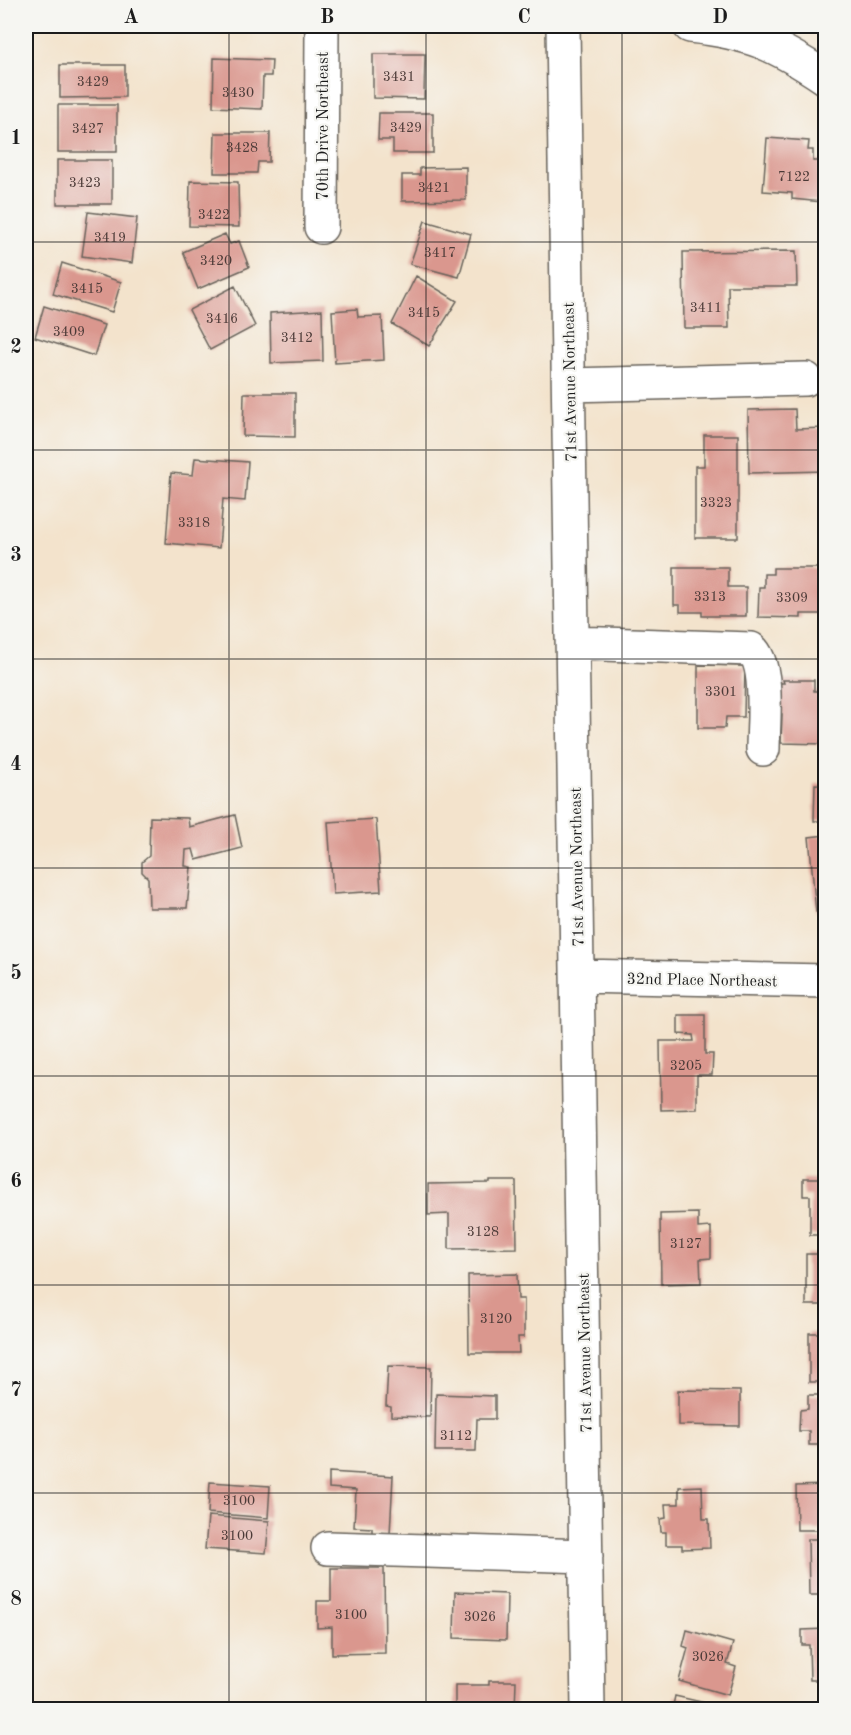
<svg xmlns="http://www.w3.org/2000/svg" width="851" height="1735" font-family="'Old Standard TT',serif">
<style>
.building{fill:#da978e}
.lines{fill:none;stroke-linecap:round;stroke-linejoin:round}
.minor-casing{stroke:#67625a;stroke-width:36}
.minor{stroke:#fff;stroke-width:33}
.grid{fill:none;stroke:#1c1c1c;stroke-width:1.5;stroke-opacity:0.55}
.labels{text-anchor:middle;stroke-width:4.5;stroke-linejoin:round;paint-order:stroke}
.number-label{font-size:14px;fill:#4c3b38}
.street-label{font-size:16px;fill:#1c1c1c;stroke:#f6f6f2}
.neatline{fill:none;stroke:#1c1c1c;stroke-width:2}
.grid-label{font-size:20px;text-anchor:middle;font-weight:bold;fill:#1c1c1c}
</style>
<rect width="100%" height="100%" fill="#f6f6f2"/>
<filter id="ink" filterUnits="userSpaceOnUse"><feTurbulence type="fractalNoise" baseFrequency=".0167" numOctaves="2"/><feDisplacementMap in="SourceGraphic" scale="12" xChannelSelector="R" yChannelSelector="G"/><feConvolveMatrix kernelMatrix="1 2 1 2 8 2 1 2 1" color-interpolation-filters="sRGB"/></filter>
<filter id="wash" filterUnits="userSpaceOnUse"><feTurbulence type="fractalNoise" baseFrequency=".008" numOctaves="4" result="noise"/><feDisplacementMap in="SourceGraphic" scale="24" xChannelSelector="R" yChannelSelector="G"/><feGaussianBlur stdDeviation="1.35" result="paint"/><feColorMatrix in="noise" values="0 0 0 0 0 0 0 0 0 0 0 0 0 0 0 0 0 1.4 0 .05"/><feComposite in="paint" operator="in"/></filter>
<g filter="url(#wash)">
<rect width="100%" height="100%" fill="#f3e3cc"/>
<g id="blocks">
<!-- building -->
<path class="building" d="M373,54H425L424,99L373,98Z
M214,58L272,60L271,76H263L262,109L213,107Z
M60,65H125V97L60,98Z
M58,105H117V152H58Z
M379,113H433V153H393V140H378Z
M215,133H270L269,162H258L257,173H214Z
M767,138L809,141L808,150H813V161H825L822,202L792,199V193L763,191Z
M57,160H112V204H57Z
M466,167V200L402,201V175H420V168Z
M190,181L238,182L239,227L189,226Z
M88,212L137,218L132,263L82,256Z
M425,221L471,234L459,277L410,264Z
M225,234L230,244L239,241L249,267L198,289L183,252Z
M796,251L797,286H728L729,328H684L683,252Z
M62,263L121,282L112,312L53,294Z
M416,276L457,301L429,346L392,324Z
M235,286L255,326L210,350L189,310Z
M44,306L104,325L94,356L35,337Z
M357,309L358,317L382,316L384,360L335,363L332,311Z
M322,310L323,361L271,363L270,313Z
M244,393H295V437L243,436Z
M795,409L796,429L826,428V471L749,473L748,410Z
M704,435H738V538H695V466H704Z
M195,458L248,462L245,501L223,499L219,548L166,543L171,473L193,475Z
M674,567H728V587H746V616H702V612H680V605H674Z
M773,568H826V607H821V614H801V618L758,617L759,587H764V574H773Z
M698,665L745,666L744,717H726L725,728H698Z
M783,680H814V691H822V694H826V744L781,743L782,714H770V683H784Z
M815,784L826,785V821H814Z
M235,815L242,848L196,860L193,849L186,850L185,866L191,867L187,908H149L148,878L142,872V862L149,856L150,817L188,818L189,827Z
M376,819L381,891L333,894L328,822Z
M826,835V911L816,912L809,837Z
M678,1015H705V1054H713L712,1075H697V1109L661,1110L660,1041H694L693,1035L678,1034Z
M803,1179H826V1235H810V1196H803Z
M490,1181H516L517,1248L449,1249V1214L428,1215V1184L490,1183Z
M698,1213V1228L711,1227V1258L700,1259L701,1283L661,1284L660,1214Z
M806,1254H826V1305H806Z
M517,1274L518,1299H524V1337H518L519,1353H469L468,1275Z
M809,1333H826V1382H809Z
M388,1366L431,1367L430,1417L391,1416V1407L386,1406Z
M678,1390L740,1391V1426L678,1425Z
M436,1394L495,1396V1419H477L476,1451H435Z
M808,1395H826V1445H809V1431H799L800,1410L808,1409Z
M329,1472L393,1476L390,1534L372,1533V1528L354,1527L356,1490L329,1488Z
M210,1482L270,1486L268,1518L208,1513Z
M826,1485V1530H797L796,1486Z
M702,1486L703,1519H709L710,1548L682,1549V1545H666V1532H661L660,1519L666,1518L665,1504H679V1487Z
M208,1516L269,1521L266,1553L205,1549Z
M808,1539H826V1595H809Z
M331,1568H384L385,1653L332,1654V1627L317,1628V1601H331Z
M455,1592L507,1594L506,1640L454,1638Z
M826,1629V1680H810L809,1645H802V1630Z
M687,1630L733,1643L727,1664L736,1667L728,1695L679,1681L688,1648L683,1646Z
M489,1681H516L515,1710H455V1685H489Z
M675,1696L723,1707L722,1710H672Z"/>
</g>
</g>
<g filter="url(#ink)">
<use href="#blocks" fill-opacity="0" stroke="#67625a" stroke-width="1.5"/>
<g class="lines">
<!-- minor casing -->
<g class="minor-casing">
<path id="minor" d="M563,26L588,1710
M690,26C749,32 777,45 826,78
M321,227L322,26
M569,385L806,379
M573,643L751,649C770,665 763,725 763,749
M578,976L826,981
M328,1548L586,1556"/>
</g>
<!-- minor -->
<use href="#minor" class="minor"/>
</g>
</g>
<!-- grid -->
<path class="grid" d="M229,26V1710M426,26V1710M622,26V1710M26,242H826M26,450H826M26,659H826M26,868H826M26,1076H826M26,1285H826M26,1493H826"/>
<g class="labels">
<!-- number labels -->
<g class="number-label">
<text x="399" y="81">3431</text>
<text x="93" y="86">3429</text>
<text x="238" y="97">3430</text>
<text x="406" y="132">3429</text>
<text x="88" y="133">3427</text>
<text x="242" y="152">3428</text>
<text x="794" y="181">7122</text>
<text x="85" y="187">3423</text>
<text x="434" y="192">3421</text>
<text x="214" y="219">3422</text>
<text x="110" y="242">3419</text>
<text x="440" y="257">3417</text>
<text x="216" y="265">3420</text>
<text x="87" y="293">3415</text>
<text x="706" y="312">3411</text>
<text x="424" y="317">3415</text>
<text x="222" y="323">3416</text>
<text x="69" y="336">3409</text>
<text x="297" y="342">3412</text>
<text x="716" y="507">3323</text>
<text x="194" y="527">3318</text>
<text x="710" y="601">3313</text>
<text x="792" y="602">3309</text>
<text x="721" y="696">3301</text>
<text x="686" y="1070">3205</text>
<text x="483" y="1236">3128</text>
<text x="686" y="1248">3127</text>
<text x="496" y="1323">3120</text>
<text x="456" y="1440">3112</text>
<text x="239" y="1505">3100</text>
<text x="237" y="1540">3100</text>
<text x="351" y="1619">3100</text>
<text x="480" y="1621">3026</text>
<text x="708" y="1661">3026</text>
</g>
<!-- street labels -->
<g class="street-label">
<text transform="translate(322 126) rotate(-90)" y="6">70th Drive Northeast</text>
<text transform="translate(569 382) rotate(-91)" y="6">71st Avenue Northeast</text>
<text transform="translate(576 867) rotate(-91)" y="6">71st Avenue Northeast</text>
<text transform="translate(702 979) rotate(1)" y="6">32nd Place Northeast</text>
<text transform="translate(584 1353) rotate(-91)" y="6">71st Avenue Northeast</text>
</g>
</g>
<!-- margin -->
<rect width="851" height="1735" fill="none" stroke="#f6f6f2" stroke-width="66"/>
<rect x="33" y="33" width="785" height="1669" class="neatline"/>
<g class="grid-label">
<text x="131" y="23">A</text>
<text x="327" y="23">B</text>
<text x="524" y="23">C</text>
<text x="720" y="23">D</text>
<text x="16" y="144">1</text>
<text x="16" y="353">2</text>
<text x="16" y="561">3</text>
<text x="16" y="770">4</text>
<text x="16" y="979">5</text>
<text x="16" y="1187">6</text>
<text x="16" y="1396">7</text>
<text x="16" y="1605">8</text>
</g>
</svg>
